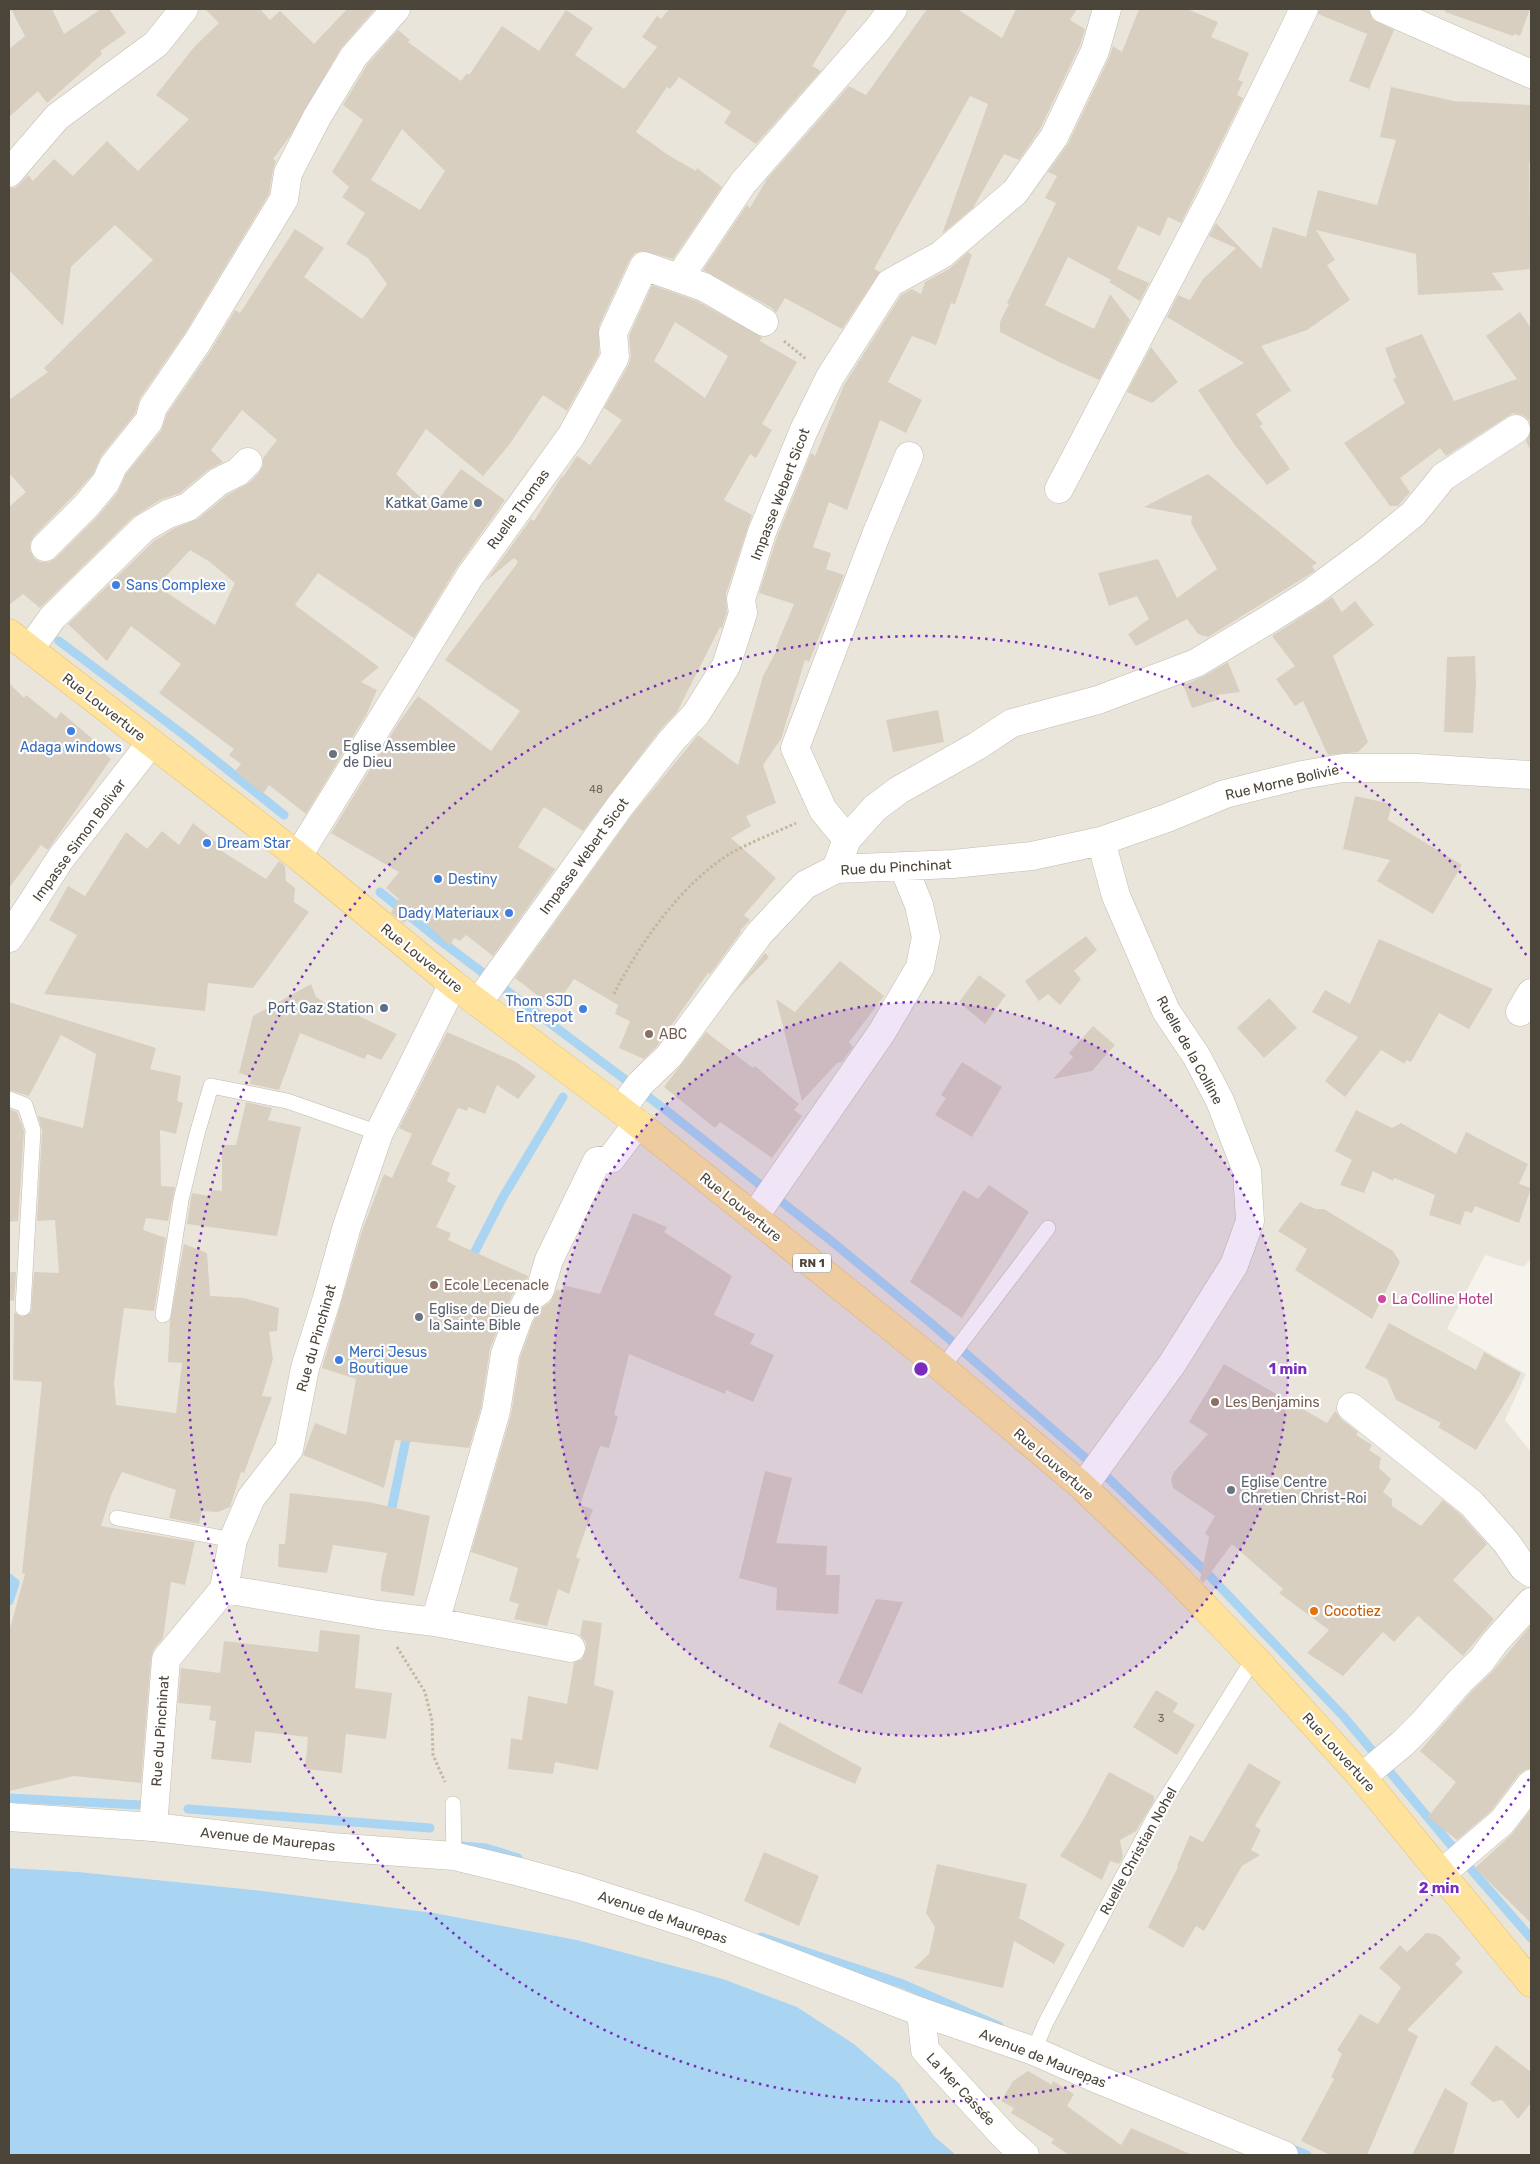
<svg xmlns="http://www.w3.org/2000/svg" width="1540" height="2164" font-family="Rubik,sans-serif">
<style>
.residential{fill:#eae5da}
.water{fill:#a9d4f2}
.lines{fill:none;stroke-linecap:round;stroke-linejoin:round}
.stream{stroke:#a9d4f2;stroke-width:9}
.building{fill:#d8cfc1;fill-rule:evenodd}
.service-casing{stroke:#c2bbae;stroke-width:16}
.minor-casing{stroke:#c2bbae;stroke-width:29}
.tertiary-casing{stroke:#c2bbae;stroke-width:29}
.primary-casing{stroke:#e6c16a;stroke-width:29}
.path{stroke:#c4b79f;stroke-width:3;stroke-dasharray:2.5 2.5;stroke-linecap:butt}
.service{stroke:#fff;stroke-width:15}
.minor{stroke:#fff;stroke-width:28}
.tertiary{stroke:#fff;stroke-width:28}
.primary{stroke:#ffe39c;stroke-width:28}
.ring{fill:none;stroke:#7b2cbf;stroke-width:2.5;stroke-dasharray:2.5 5}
.service-dot{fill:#5c6f8a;stroke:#fff;stroke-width:2}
.shop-dot{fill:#3f7fe0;stroke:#fff;stroke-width:2}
.worship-dot{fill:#6b7280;stroke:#fff;stroke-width:2}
.education-dot{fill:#8d6e63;stroke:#fff;stroke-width:2}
.hotel-dot{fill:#d1479c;stroke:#fff;stroke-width:2}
.food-dot{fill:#e8710a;stroke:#fff;stroke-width:2}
.labels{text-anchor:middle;stroke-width:4.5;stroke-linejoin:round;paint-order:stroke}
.number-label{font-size:11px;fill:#6e675b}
.shield{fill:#fff;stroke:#817c74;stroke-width:1}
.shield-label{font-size:12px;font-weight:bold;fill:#4b4439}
.street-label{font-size:14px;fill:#4b4439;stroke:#fff}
.service-label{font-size:14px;fill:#4e5e75;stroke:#fff;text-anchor:end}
.shop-label{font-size:14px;fill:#366cbe;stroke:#fff;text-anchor:start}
.worship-label{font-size:14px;fill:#5b616d;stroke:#fff;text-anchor:start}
.education-label{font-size:14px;fill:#785e54;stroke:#fff;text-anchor:start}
.hotel-label{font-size:14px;fill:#b23c85;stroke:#fff;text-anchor:start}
.food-label{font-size:14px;fill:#c56008;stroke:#fff;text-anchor:start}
.centre{fill:#7b2cbf;stroke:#fff;stroke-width:2.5}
.ring-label{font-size:15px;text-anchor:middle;font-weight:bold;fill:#7b2cbf;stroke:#fff;stroke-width:4.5;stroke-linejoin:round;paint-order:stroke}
</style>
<rect width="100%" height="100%" fill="#f6f3ec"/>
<!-- residential -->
<path class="residential" d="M9,9H1531V1259L1523,1267L1485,1255L1447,1329L1526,1374L1505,1420L1531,1452V2155H956L934,2136L899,2083L854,2044L797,2007L723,1979L577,1940L434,1913L263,1891L79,1872L9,1868Z"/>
<!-- water -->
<path class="water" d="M9,1868L79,1872L263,1891L434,1913L577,1940L723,1979L797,2007L854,2044L899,2083L934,2136L956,2155H9Z"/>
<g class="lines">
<!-- stream -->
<path class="stream" d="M59,641L184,735L284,815
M380,892L438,939L667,1111L830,1240L932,1324L1106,1476L1206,1572L1344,1717L1476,1875L1531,1938
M470,1261L503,1197L563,1097
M390,1517L408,1429
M9,1578L15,1583L9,1601
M9,1798L140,1805
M188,1809L430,1828
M462,1846L486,1848L518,1858
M761,1937L903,1984L999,2026
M1287,2147L1307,2155"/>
</g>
<!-- building -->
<path class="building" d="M11,9H52L64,34L101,9H109L126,33L100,51L102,54L47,103L38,91L9,117V49L25,36Z
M205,9H260L270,20L280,11L314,44L347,9H375L341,48L290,136L273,159L276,161L273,170L269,194L185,333L140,398L135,414L101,456L93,474L75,494L34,536L30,543V551L34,558L40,562H49L56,558L98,516L118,492L126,474L161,431L167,414L211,350L235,310L240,313L295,229L324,248L304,277L362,319L387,284L368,258L346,244L365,213L342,197L349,187L332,172L363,120L343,105L367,65L398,30L410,40L408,42L461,81L467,73L469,75L502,26L539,51L566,10L593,28L575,55L624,89L657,47L642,37L657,16L661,19L669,9H848L812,66L821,71L756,144L724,123L731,112L679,77L670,89L667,87L636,132L668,155L696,171L697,168L722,187L673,259L642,251L635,253L630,259L599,326V354L567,411L543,395L509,445L483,476L426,429L396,474L432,508L461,469L505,500L457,567L414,638L318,573L295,605L379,667L361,682L377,690L366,715L306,814L269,785L263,794L235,771L241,764L229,755L234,749L159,693L181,664L131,626L107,661L68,624L154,541L175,528L198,519L227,495L249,483L259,473L263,466V458L277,440L242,410L211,450L223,462L208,470L180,493L160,500L133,517L40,608L23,594L9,605V507L26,492L9,473V400L48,372L44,368L153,260L115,225L71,267L63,326L9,270V188H15L20,184L28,175L33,181L54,159L73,176L107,141L138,171L189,119L156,95L195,46L219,23ZM402,129L445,171L420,210L371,180ZM190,550L210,562L235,583L215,625L157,586Z
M927,9H957L1002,38L1016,9H1077L1070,20L1085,29L1080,45L1040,129L1019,160L1004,154L973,208L942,234L988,104L970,96L874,269L880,272L842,329L785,298L776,313L772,308L703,270L747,205L750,208L767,179L849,86L866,95Z
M1139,9H1187L1218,22L1211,37L1249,53L1238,80L1243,82L1237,95L1243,98L1181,223L1168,217L1160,236L1138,226L1117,269L1149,283L1140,301L1109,282L1111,280L1068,257L1045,305L1094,329L1110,294L1130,320L1099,380L1059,362L1000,332V322L1009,304L1007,303L1056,203L1045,198L1057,176L1048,172L1068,144L1109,58L1113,46L1122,52Z
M1319,9H1369L1372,19L1394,30L1369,89L1349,81L1367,34L1318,14Z
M1445,9H1530L1520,36L1514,34L1513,36L1445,12Z
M1391,87L1454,101L1531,105V163H1529L1531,269L1492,273L1504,290L1418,295L1416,254L1316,230L1335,260L1327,265L1350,300L1307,330L1261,346L1292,392L1290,391L1256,414L1263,424L1260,426L1290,469L1267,485L1237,448L1198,390L1244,363L1167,317L1178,295L1190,300L1203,279L1236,248L1209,236L1216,223L1261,269L1273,227L1306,237L1318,190L1377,205L1396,140L1380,137Z
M968,252L972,255L955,304L951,303L936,345L912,336L888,382L922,400L906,433L880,420L847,510L829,502L813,547L831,553L826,569L844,575L809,662L805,660L781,739L763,765L776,803L746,816L751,826L731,838L776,878L744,915L750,920L740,931L741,932L710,974L708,973L657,1046L644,1059L619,1048L630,1021L615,1014L618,1005L574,979L554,1008L515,978L632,815L698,735L738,765L763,676L778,648L776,647L794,604L759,593L777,537L811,453L815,456L844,385L901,295L912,289L921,294L925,282L949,269Z
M652,285L697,301L762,337L760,341L797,362L762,424L772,430L756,458L750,454L724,500L752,515L726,594L727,612L722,628L720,627L677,712L660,730L583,831L544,807L518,847L555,869L493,956L466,935L460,941L454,938L450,946L414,912L404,923L391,913L399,899L386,888L399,872L331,833L399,722L418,696L491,751L520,711L445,660L518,562L514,558L486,581L531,519L534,521L562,476L563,477L577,456L590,465L622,420L604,408L629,364L631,356L629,336ZM675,322L728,356L705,398L654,361Z
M1520,312L1531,328V427L1529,420L1523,415L1513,413L1446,456L1440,448L1400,478L1410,492L1398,506H1390L1344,443L1405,403L1393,379L1396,378L1385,348L1422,334L1454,401L1517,379L1486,336Z
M1151,347L1178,382L1152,403L1127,392Z
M1531,430V452L1526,441Z
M1208,474L1317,563L1312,566L1315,571L1208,637L1198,634L1187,619L1136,646L1128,634L1149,619L1137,596L1109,606L1098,573L1158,559L1177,598L1217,569L1191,523L1192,516L1144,507Z
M1332,597L1342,612L1355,601L1374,625L1333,656L1368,742L1358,752L1328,755L1303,701L1295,706L1276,679L1295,666L1272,636Z
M1475,656L1476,685L1473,733L1444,732L1447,657Z
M1228,662L1240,692L1217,695V700L1192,708L1183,685L1204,676Z
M9,683L24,698L26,695L56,719L61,712L95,741L93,743L111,759L48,850L41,845L9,888Z
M938,710L944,742L893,752L886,720Z
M1355,796L1392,804L1388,820L1462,865L1433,914L1377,881L1390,860L1343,849Z
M193,823L222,847L220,850L266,879L279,861L285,866L286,881L295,888L294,902L309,912L253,988L208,983L205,1011L44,994L77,935L49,920L68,886L85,896L126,832L147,849L162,831L179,845Z
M1086,936L1097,950L1074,971L1081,979L1060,1005L1048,994L1039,1001L1025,981Z
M1379,939L1493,989L1469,1029L1439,1013L1411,1062L1406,1060L1405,1064L1381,1050L1345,1097L1325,1081L1358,1037L1312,1012L1325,990L1350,1004Z
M765,953L769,957L735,992Z
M840,961L884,996L849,1042L853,1047L842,1062L837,1063L802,1101L776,999L795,1012Z
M979,975L1006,995L985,1024L959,1002Z
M311,984L316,997L338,1011L346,1010L397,1034L381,1060L367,1054L365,1059L300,1033L279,1090L250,1084L251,1077L239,1073L253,1016Z
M1269,998L1297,1028L1264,1058L1237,1028Z
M9,1002L156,1048L150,1069L181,1076L177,1101L183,1103L176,1134L160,1130L161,1186L175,1187L168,1221L146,1218L143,1230L166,1238L154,1311L124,1308L114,1382L116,1405L176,1413L182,1363L168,1362L170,1321L184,1244L207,1253L210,1296L244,1298L279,1308L277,1331L269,1332L273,1359L262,1396L272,1397L244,1473L241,1472L230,1507L218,1512L202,1511L199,1524L169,1518L176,1490L122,1472L111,1495L101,1526L195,1542L185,1585L171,1582L163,1638L154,1649L151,1657L141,1783L74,1776L9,1791V1632L25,1574L22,1573L42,1382L13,1380L14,1312L22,1317L31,1313L34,1272L59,1273L55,1220L37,1221L42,1131L38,1116L83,1128L96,1054L61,1035L29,1096L9,1090Z
M1093,1026L1115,1045L1092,1071L1053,1079L1073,1057L1069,1053Z
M447,1032L516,1062L536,1076L518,1099L497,1085L485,1114L468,1107L467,1111L458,1108L431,1164L450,1173L447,1181L456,1186L436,1227L451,1233L448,1240L528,1276L527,1281L514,1292L505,1309L490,1349L481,1408L469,1448L395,1440L384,1488L303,1455L315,1423L346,1435L356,1379L322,1368L362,1231L384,1174L392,1178L412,1134L399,1128Z
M706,1032L753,1068L755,1066L799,1104L794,1110L802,1116L772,1158L720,1122L715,1128L664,1087Z
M962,1062L1002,1087L972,1137L935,1115L946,1098L941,1095Z
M246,1102L272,1108L268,1120L301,1127L277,1236L187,1224L192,1193L210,1196L211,1190L222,1191V1145H236Z
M9,1109L17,1112L24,1131L18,1221L9,1222Z
M1356,1110L1392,1128L1401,1123L1456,1154L1466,1132L1528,1164L1519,1184L1531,1188L1519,1223L1475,1206L1472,1213L1465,1211L1460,1225L1429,1215L1435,1195L1394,1178L1393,1181L1373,1171L1364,1193L1340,1185L1352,1160L1335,1151Z
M989,1185L1029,1212L962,1318L910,1282L963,1190L978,1199Z
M1300,1202L1316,1209H1324L1393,1251L1400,1262L1372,1319L1295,1270L1307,1249L1278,1231Z
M633,1213L667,1227L664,1232L732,1276L714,1315L755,1334L750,1344L774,1355L753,1402L726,1390L725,1394L629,1354L614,1415L618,1416L609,1448L600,1446L580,1505L593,1509L576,1557L580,1559L569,1594L558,1589L547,1626L514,1619L519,1604L509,1601L518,1568L471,1552L511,1415L520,1358L533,1322L540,1309L550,1302L557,1289L562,1292L563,1285L600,1294Z
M9,1272H16L14,1301L9,1300Z
M1389,1323L1476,1370L1484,1352L1521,1373L1514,1388L1476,1450L1438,1427L1441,1423L1396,1400L1387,1379L1365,1368Z
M1224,1364L1327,1423L1335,1411L1336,1412L1341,1419L1358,1432L1356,1435L1372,1445L1369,1450L1381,1458L1379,1468L1391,1479L1383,1492L1392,1499V1506L1421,1526L1443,1500L1460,1514L1487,1544L1453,1580L1494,1619L1463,1656L1418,1616L1394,1642L1383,1632L1343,1676L1307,1653L1329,1630L1279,1593L1283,1589L1232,1544L1203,1583L1200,1580L1209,1537L1205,1533L1215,1516L1173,1488L1171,1479L1174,1472L1208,1434L1189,1422Z
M765,1471L792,1478L776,1543L827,1546L826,1575H840L838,1614L776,1610L777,1588L739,1578Z
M290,1493L369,1502L430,1516L414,1596L381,1591V1580L387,1553L333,1545L327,1573L278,1567L279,1544H285Z
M876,1599L903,1602L862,1694L838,1683Z
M583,1620L602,1623L594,1685L614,1691L598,1770L555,1762L553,1774L508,1769L511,1738L522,1740L528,1696L567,1704L574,1663L582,1659L586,1650V1642L580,1635Z
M1531,1625V1769L1525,1770L1519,1774L1491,1811L1457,1840L1428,1817L1456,1782L1420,1751L1472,1691L1492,1672Z
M320,1630L360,1635L355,1688L392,1693L386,1739L346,1734L342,1773L305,1769L308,1737L255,1731L251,1763L211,1759L216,1721L209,1720L211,1706L178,1703L181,1668L220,1673L224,1641L318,1652Z
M1156,1690L1178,1703L1173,1712L1195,1725L1177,1755L1133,1727Z
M779,1722L862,1768L855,1784L769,1747Z
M1249,1763L1281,1782L1255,1826L1261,1830L1251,1850L1260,1855L1242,1866L1204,1931L1196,1926L1183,1948L1148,1927L1178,1867L1177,1866L1190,1835L1203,1842Z
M1109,1772L1154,1796V1801L1136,1831L1120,1840L1123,1857L1119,1864L1110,1861L1102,1880L1060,1856L1082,1822Z
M1531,1809V1923L1475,1868L1512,1834Z
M764,1852L819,1876L799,1926L744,1901Z
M937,1864L1027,1884L1019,1918L1065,1944L1054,1964L1014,1941L1003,1988L914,1968L929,1954L935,1927L926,1913Z
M1426,1933L1435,1934L1441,1937L1461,1958L1455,1964L1463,1972L1407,2030L1418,2036L1367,2155H1330L1301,2141L1334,2079L1331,2077L1342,2054L1337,2050L1360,2014L1378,2024L1401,1987L1379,1968L1400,1945L1407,1952Z
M1496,2045L1531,2072V2103L1518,2119L1502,2100L1493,2102L1470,2084Z
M1028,2071L1052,2085L1053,2081L1074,2094L1067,2106L1121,2145L1131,2128L1192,2155H1069L1051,2143L1054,2139L1011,2113L1014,2108L1001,2101L1013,2081Z
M1445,2088L1468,2103L1453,2155H1412Z"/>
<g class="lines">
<!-- service casing -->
<g class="service-casing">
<path id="service" d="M9,1099L25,1105L33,1130L23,1308
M163,1315L181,1200L197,1134L211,1086L287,1101L379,1133
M942,1368L1048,1228
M117,1518L233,1540
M453,1804L454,1856
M1034,2051L1045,2024L1155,1816L1254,1658"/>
</g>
<!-- minor casing -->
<g class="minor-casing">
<path id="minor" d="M1384,9L1531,74
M9,173L57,117L156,44L184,9
M679,278L743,183L877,30L893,9
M1059,489L1212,197L1304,9
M45,547L87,505L106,482L113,466L149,421L153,407L198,341L284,199L288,173L317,117L354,56L396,9
M30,649L52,618L144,528L168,514L188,507L218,482L238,472L248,462
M847,839L823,810L795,748L876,535L909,456
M298,856L470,576L571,436L615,357L613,333L644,266L704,287L764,322
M836,869L847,839L875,808L899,790L977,746L1012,723L1098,700L1196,663L1266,621L1312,592L1370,549L1413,514L1443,477L1516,429
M9,938L61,858L151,743
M478,1003L620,806L672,740L696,714L726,666L743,613L741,599L762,532L804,430L830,377L890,283L941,255L1015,192L1054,137L1095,51L1107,9
M1520,1012L1531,993
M621,1110L640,1084L669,1056L759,934L805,885L836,869L953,864L1032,856L1101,841L1167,818L1225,794L1302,775L1343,768H1416L1531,775
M754,1217L882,1032L920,967L926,937L919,905L903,866
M1351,1407L1471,1503L1506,1542L1523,1567L1531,1573
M1083,1487L1172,1364L1234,1265L1250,1221L1247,1171L1220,1101L1197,1057L1166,1011L1116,896L1101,841
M224,1589L378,1615L435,1622L571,1648
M435,1622L496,1411L505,1354L519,1316L528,1299L540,1290L549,1260L597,1161L611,1159L638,1123
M1362,1777L1402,1744L1424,1722L1461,1680L1481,1661L1495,1642L1531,1602
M153,1827L166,1659L224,1589L233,1540L251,1498L289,1449L305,1368L327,1298L347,1226L379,1133L453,984
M1442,1873L1502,1822L1531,1784
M921,2012L925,2050L1006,2138L1025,2155"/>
</g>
<!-- tertiary casing -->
<g class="tertiary-casing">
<path id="tertiary" d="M9,1817L153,1827L331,1847L454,1856L516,1871L578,1888L693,1925L921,2012L1034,2051L1095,2078L1284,2155"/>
</g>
<!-- primary casing -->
<g class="primary-casing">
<path id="primary" d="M9,633L298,856L453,984L621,1110L942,1368L1083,1487L1168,1569L1254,1658L1362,1777L1531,1983"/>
</g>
<!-- path -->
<path class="path" d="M784,341L806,359
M614,994C639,944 684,880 733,852C753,841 775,833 796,823
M397,1647L425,1692L432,1721L433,1755L445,1782"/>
<!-- service -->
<use href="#service" class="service"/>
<!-- minor -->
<use href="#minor" class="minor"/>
<!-- tertiary -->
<use href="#tertiary" class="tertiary"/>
<!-- primary -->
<use href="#primary" class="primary"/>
</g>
<!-- distance rings -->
<circle cx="921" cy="1369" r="367" fill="#7b2cbf" fill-opacity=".12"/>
<g class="ring">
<circle cx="921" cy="1369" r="367"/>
<path d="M1529 1779A733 733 0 1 1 1529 959"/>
</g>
<!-- markers -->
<g class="service-dot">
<circle cx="478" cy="503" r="5"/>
<circle cx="384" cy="1008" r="5"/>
</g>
<g class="shop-dot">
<circle cx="116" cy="585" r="5"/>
<circle cx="71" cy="731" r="5"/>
<circle cx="207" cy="843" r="5"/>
<circle cx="438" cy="879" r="5"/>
<circle cx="509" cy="913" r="5"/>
<circle cx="583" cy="1009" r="5"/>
<circle cx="339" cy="1360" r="5"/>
</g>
<g class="worship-dot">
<circle cx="333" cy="754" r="5"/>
<circle cx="419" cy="1317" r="5"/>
<circle cx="1231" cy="1490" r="5"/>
</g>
<g class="education-dot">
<circle cx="649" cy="1034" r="5"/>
<circle cx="434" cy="1285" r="5"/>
<circle cx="1215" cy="1402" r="5"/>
</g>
<circle class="hotel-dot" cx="1382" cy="1299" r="5"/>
<circle class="food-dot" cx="1314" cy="1611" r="5"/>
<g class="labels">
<!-- number labels -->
<g class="number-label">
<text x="596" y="793">48</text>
<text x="1161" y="1722">3</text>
</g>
<!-- shield labels -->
<rect class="shield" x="793" y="1253.5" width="38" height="19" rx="4"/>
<g class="shield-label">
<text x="812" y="1267">RN 1</text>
</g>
<!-- street labels -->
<g class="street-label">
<text transform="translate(780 494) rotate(-69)" y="5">Impasse Webert Sicot</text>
<text transform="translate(518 509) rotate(-54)" y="5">Ruelle Thomas</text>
<text transform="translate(104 707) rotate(38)" y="5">Rue Louverture</text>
<text transform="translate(1282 782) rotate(-13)" y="5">Rue Morne Bolivie</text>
<text transform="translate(79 840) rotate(-54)" y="5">Impasse Simon Bolivar</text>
<text transform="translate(584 856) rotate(-54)" y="5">Impasse Webert Sicot</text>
<text transform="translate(896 867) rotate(-3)" y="5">Rue du Pinchinat</text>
<text transform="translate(422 958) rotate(39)" y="5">Rue Louverture</text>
<text transform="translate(1190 1050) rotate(61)" y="5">Ruelle de la Colline</text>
<text transform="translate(741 1207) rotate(39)" y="5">Rue Louverture</text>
<text transform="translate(316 1338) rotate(-74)" y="5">Rue du Pinchinat</text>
<text transform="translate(1054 1464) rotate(41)" y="5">Rue Louverture</text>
<text transform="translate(160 1731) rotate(-86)" y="5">Rue du Pinchinat</text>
<text transform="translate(1339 1752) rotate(48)" y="5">Rue Louverture</text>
<text transform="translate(268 1839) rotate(6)" y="5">Avenue de Maurepas</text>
<text transform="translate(1138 1851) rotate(-61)" y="5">Ruelle Christian Nohel</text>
<text transform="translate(663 1917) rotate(19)" y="5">Avenue de Maurepas</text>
<text transform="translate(1043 2058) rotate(22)" y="5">Avenue de Maurepas</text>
<text transform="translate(961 2089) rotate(47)" y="5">La Mer Cassée</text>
</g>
<!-- service labels -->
<g class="service-label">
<text x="468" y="508">Katkat Game</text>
<text x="374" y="1013">Port Gaz Station</text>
</g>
<!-- shop labels -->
<g class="shop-label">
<text x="126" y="590">Sans Complexe</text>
<text x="71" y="752" text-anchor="middle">Adaga windows</text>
<text x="217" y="848">Dream Star</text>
<text x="448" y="884">Destiny</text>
<text x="499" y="918" text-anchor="end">Dady Materiaux</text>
<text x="573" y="1006" text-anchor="end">Thom SJD<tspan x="573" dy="16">Entrepot</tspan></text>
<text x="349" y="1357">Merci Jesus<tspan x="349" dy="16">Boutique</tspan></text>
</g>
<!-- worship labels -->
<g class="worship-label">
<text x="343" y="751">Eglise Assemblee<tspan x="343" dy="16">de Dieu</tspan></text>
<text x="429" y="1314">Eglise de Dieu de<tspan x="429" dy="16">la Sainte Bible</tspan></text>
<text x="1241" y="1487">Eglise Centre<tspan x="1241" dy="16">Chretien Christ-Roi</tspan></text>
</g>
<!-- education labels -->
<g class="education-label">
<text x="659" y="1039">ABC</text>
<text x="444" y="1290">Ecole Lecenacle</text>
<text x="1225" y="1407">Les Benjamins</text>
</g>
<!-- hotel labels -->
<g class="hotel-label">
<text x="1392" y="1304">La Colline Hotel</text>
</g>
<!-- food labels -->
<g class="food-label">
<text x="1324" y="1616">Cocotiez</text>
</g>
</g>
<circle cx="921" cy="1369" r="8" class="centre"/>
<g class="ring-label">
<text x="1288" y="1374">1 min</text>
<text x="1439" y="1893">2 min</text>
</g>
<!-- border -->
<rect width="1540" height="2164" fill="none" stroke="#4b4439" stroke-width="20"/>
</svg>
